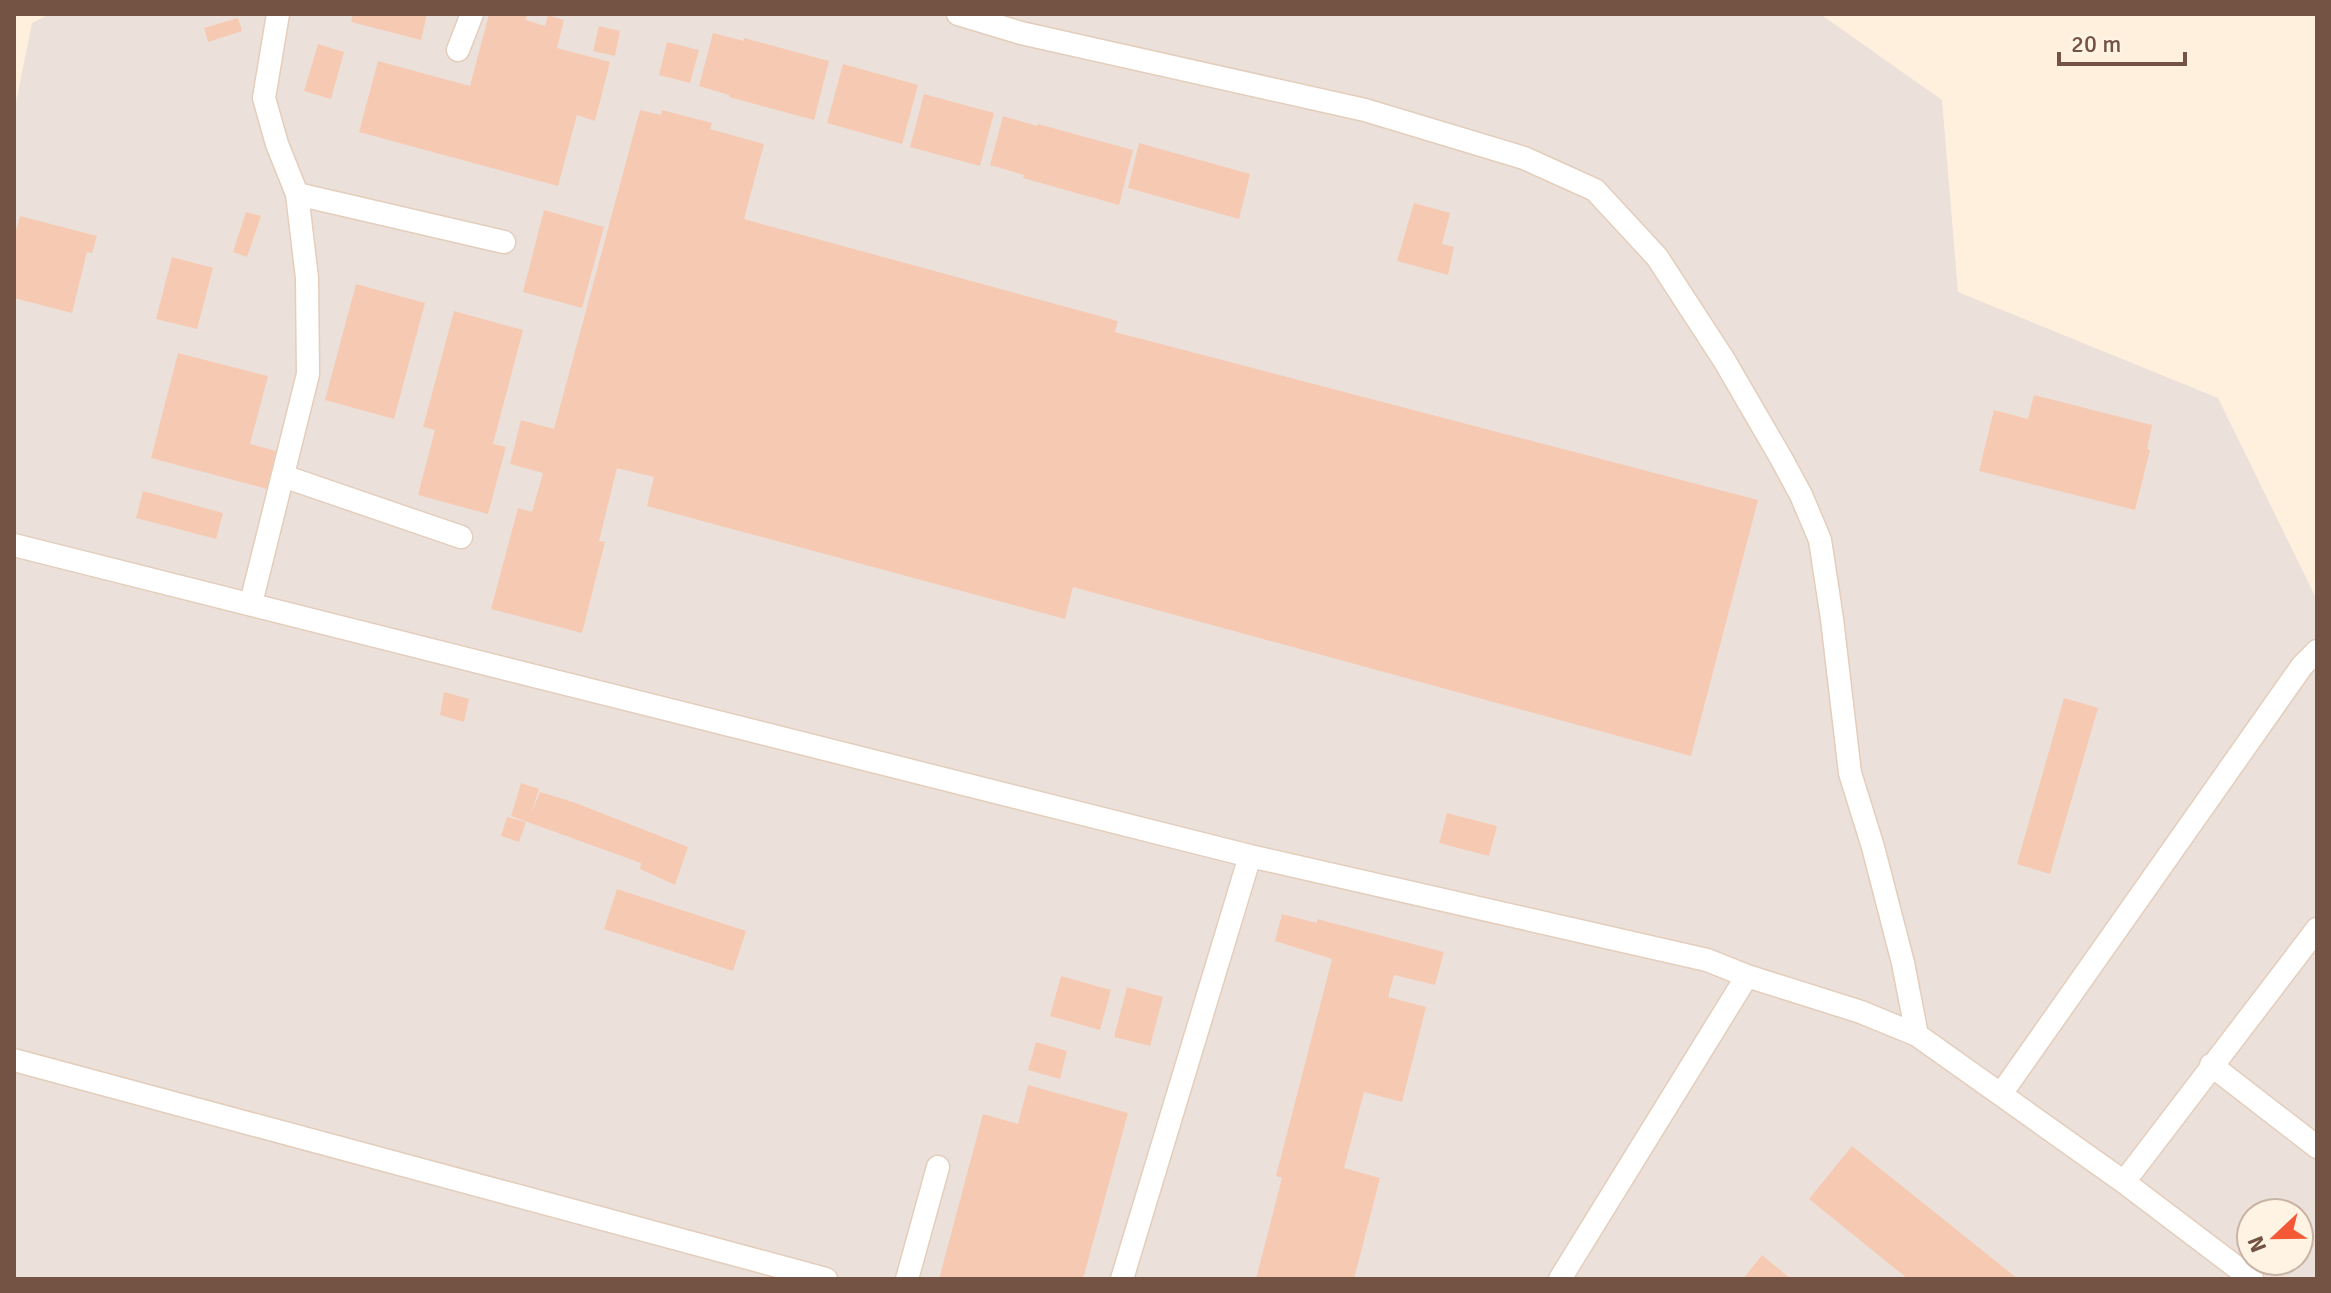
<svg xmlns="http://www.w3.org/2000/svg" width="2331" height="1293" font-family="Signika,sans-serif">
<style>
.industrial{fill:#ebe1da;fill-rule:evenodd}
.building{fill:#f6cab2}
.lines{fill:none;stroke-linecap:round;stroke-linejoin:round}
.service-casing{stroke:#e4cdbb;stroke-width:25}
.service{stroke:#fff;stroke-width:22}
</style>
<rect width="100%" height="100%" fill="#fef0dc"/>
<!-- industrial -->
<path class="industrial" d="M50,14H1820L1942,100L1958,292L2218,398L2317,600V1279H14V112L32,23ZM2251,1213H2299V1261H2251Z"/>
<!-- building -->
<path class="building" d="M353,14H427L421,40L351,22Z
M489,14H525L527,15L526,20L545,26L548,15L564,20L557,48L610,62L595,121L577,115L558,186L359,132L378,61L470,86Z
M238,18L242,31L208,42L204,28Z
M599,26L620,31L615,56L593,51Z
M713,33L744,41V38L829,61L814,120L729,97V95L699,86Z
M667,42L699,50L690,83L659,75Z
M318,44L344,52L331,99L304,91Z
M843,64L918,85L902,144L827,123Z
M924,94L994,113L980,166L910,147Z
M640,110L661,115L662,110L712,123L710,129L764,144L744,219L1118,321L1115,332L1758,500L1691,756L1073,587L1065,619L647,506L654,477L617,468L599,541L605,542L582,633L491,609L518,508L532,512L543,473L510,464L521,420L554,429Z
M1003,116L1037,126L1038,124L1133,150L1119,205L1023,178L1024,175L990,165Z
M1139,143L1250,174L1239,219L1128,188Z
M1414,203L1450,213L1442,244L1454,247L1448,275L1397,261Z
M544,210L604,227L582,308L523,292Z
M246,212L261,216L247,257L233,252Z
M20,216L97,236L92,253L87,252L72,313L14,298V238Z
M172,257L213,268L197,329L156,319Z
M356,284L425,303L394,419L325,400Z
M454,311L523,330L493,444L506,447L488,514L418,495L435,430L423,427Z
M178,353L268,376L250,444L276,451L267,489L151,458Z
M2034,395L2152,425L2147,449L2150,450L2135,510L1979,471L1994,410L2028,419Z
M143,491L223,513L216,539L136,518Z
M444,692L469,699L464,722L440,715Z
M2064,698L2098,708L2050,874L2017,864Z
M521,783L539,789L531,814L540,792L573,802L688,847L675,885L640,869L641,863L511,816Z
M1447,813L1497,826L1489,856L1439,843Z
M507,817L526,822L519,842L501,836Z
M617,889L746,931L733,971L604,929Z
M1282,914L1317,923V919L1444,952L1435,985L1394,975L1388,997L1426,1007L1402,1102L1364,1092L1344,1168L1380,1178L1354,1279H1256L1282,1178L1276,1176L1332,959L1275,941Z
M1061,976L1111,990L1100,1030L1050,1016Z
M1127,987L1163,997L1150,1046L1114,1037Z
M1036,1042L1067,1051L1060,1079L1028,1070Z
M1028,1085L1128,1113L1083,1279H939L983,1114L1018,1124Z
M1852,1146L2018,1279H1908L1809,1199Z
M1762,1255L1791,1279H1743Z"/>
<g class="lines">
<!-- service casing -->
<g class="service-casing">
<path id="service" d="M958,14L1021,33L1365,110L1524,158L1595,190L1657,257L1724,360L1781,458L1801,495L1820,540L1832,619L1850,773L1873,847L1903,963L1917,1035
M458,50L472,14
M297,194L504,242
M283,476L461,537
M14,545L1250,856L1707,960L1747,976L1861,1012L1917,1035L2124,1182L2252,1279
M251,603L308,374L307,278L297,194L277,144L264,98L278,14
M14,1060L826,1279
M2211,1065L2317,1147
M2001,1094L2302,666L2317,651
M2124,1182L2317,929
M907,1279L938,1167
M1122,1279L1250,856
M1560,1279L1747,976"/>
</g>
<!-- service -->
<use href="#service" class="service"/>
</g>
<!-- border -->
<rect width="2331" height="1293" fill="none" stroke="#755344" stroke-width="32"/>
<!-- north arrow -->
<g transform="translate(2275 1237) rotate(248)"><circle r="38" fill="#fff3e4" stroke="#c8b3a4" stroke-width="2"/>
<path d="M0-6L14 30L0 20L-14 30Z" fill="#f35936"/>
<text y="-12" font-size="22" font-weight="bold" text-anchor="middle" fill="#755344">N</text>
</g>
<!-- scale -->
<path d="M2059 52v12h126v-12" fill="none" stroke="#755344" stroke-width="4"/>
<text x="2071" y="52" font-size="24" fill="#755344" stroke="#fff3e4" stroke-width="6" paint-order="stroke">20 m</text>
</svg>
